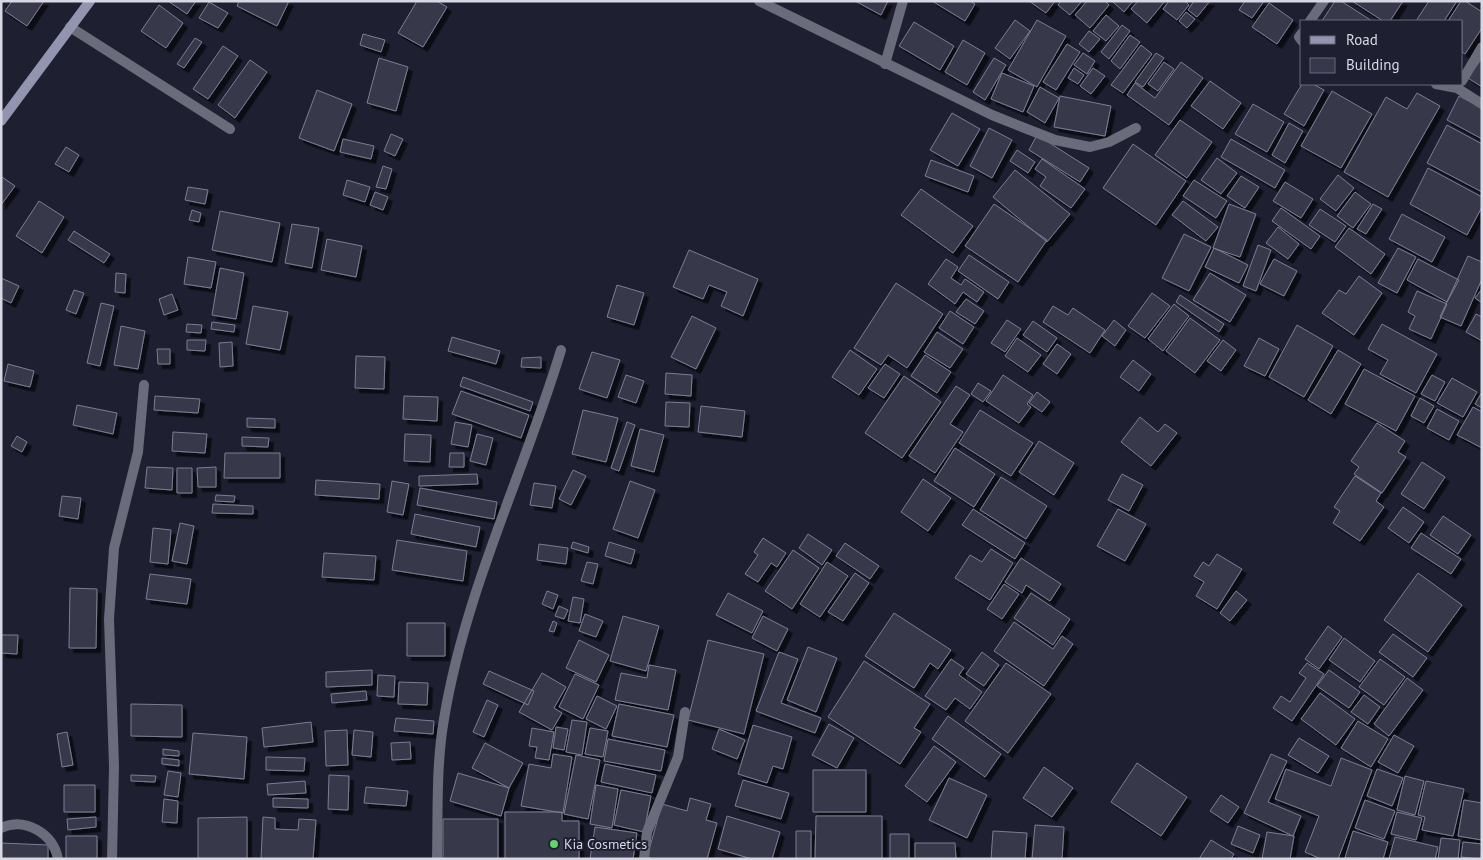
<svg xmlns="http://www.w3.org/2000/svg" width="1483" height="860" font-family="'PT Sans',sans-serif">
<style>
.building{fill:#37384b;stroke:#7c7d93;filter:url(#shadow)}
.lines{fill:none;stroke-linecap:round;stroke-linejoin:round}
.lane{stroke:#6a6b7b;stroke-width:10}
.street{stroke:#6a6b7b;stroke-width:10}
.secondary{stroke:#9395b0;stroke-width:10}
.poi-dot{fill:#60d56a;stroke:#1e1f30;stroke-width:2}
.labels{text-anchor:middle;stroke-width:4;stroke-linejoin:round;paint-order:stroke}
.poi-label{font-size:14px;fill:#d7d8e4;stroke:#1e1f30;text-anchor:start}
</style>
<defs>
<filter id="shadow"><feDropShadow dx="4.5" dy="4.5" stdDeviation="0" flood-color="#0009"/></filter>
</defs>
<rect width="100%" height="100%" fill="#1e1f30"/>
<!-- building -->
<path class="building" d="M12,1H44L27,26L5,11Z
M168,1H196L187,14Z
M239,1H289L277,26L237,6Z
M417,1H437L447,7L423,47L398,33Z
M855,1H888L881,15Z
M932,1H970L975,4L965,21Z
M1029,1H1055L1046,13Z
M1061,1H1082L1070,15L1058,5Z
M1087,1H1105L1109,5L1090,28L1075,15Z
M1112,1H1133L1124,12Z
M1138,1H1165L1147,23L1131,9Z
M1169,1H1185L1189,5L1177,20L1163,9Z
M1210,1L1197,17L1188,10L1194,1Z
M1245,1H1264L1252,18L1239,10Z
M1335,1H1341L1372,21H1322Z
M1352,1H1403L1390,21H1383Z
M1429,1H1457L1444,21H1416Z
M1461,1H1465L1482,12V28L1465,54L1462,52V21H1448Z
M209,2L228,13L218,28L199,18Z
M1269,3L1293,20L1277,44L1252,27Z
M159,5L183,23L166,48L141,31Z
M1186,12L1195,19L1187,28L1179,21Z
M1106,15L1119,26L1106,41L1093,31Z
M1015,20L1030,31L1010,59L995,48Z
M1037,20L1066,36L1037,87L1008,70Z
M914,22L954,46L940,70L899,46Z
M1122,25L1130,31L1109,59L1101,52Z
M1089,31L1100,39L1089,52L1079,44Z
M363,34L385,40L381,52L360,45Z
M1130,35L1140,42L1120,69L1111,61Z
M195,38L202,42L184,68L177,64Z
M963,40L985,53L967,85L945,72Z
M1067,44L1080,52L1056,90L1043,82Z
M1141,45L1152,54L1123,93L1111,85Z
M223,46L238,56L208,99L193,89Z
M1083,53L1095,61L1087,74L1074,65Z
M1156,53L1164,58L1143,87L1135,82Z
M379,58L408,67L396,111L367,103Z
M994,58L1006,65L985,100L973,92Z
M1482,58V87L1468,78Z
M250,60L267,72L235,118L218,105Z
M1164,62L1174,69L1158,91L1148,84Z
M1181,62L1203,78L1169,125L1127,95L1135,83L1155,98Z
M1074,68L1084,75L1078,84L1068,78Z
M1093,68L1105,76L1091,94L1080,86Z
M1002,73L1034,86L1023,112L991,99Z
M1210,81L1241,103L1223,129L1191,106Z
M1302,84H1313L1324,90L1304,126L1284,114Z
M1040,87L1059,98L1045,123L1027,112Z
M317,90L352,104L334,151L299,138Z
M1332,91L1372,114L1341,168L1301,146Z
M1417,93L1440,106L1388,197L1344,172L1386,97L1407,109Z
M1060,96L1111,106L1105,136L1054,127Z
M1459,96L1482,108V139L1447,120Z
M1253,104L1284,122L1267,152L1235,134Z
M952,113L980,129L958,166L930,150Z
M1180,120L1212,142L1187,178L1155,155Z
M1289,123L1303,131L1285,163L1272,155Z
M1447,125L1482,144V192L1427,163Z
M989,128L1012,140L992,178L970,166Z
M391,134L403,139L395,156L384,151Z
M1037,135L1089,168L1080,182L1029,150Z
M343,139L374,146L371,159L340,152Z
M1231,139L1285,170L1275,188L1221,157Z
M1133,144L1186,181L1156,225L1103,188Z
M66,147L79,155L69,172L55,164Z
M1017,150L1035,162L1028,173L1010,161Z
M1217,158L1237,173L1221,194L1201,180Z
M1042,159L1085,189L1071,208L1040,186L1046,177L1035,169Z
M931,160L974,176L968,192L925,176Z
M383,166L392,169L386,189L376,187Z
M1428,168L1482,197V207L1467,235L1410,204Z
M1015,170L1070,214L1047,242L993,197Z
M1338,175L1354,188L1336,211L1320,199Z
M1241,176L1259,187L1245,208L1227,196Z
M2,177L15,186L1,205V179Z
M347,180L370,187L365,202L343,195Z
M1194,180L1227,201L1216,218L1183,196Z
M1285,182L1313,199L1301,218L1273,201Z
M188,187L208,190L205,204L185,200Z
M921,189L973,226L953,253L901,215Z
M375,192L388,197L383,210L370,205Z
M1355,192L1371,204L1353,228L1337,216Z
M39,201L64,217L42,253L16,236Z
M1183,201L1218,227L1206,241L1172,215Z
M994,204L1047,240L1018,282L965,246Z
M1229,204L1256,214L1240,257L1213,248Z
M1373,204L1382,209L1366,234L1357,229Z
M1281,208L1320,236L1311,249L1272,221Z
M1320,209L1346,226L1335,242L1309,225Z
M192,210L201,213L199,222L189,220Z
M220,211L280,223L272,262L212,250Z
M1402,214L1445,237L1432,262L1389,239Z
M292,224L319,228L312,268L285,263Z
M1278,227L1299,244L1288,259L1266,243Z
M1349,228L1385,254L1371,274L1335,247Z
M74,231L110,254L104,263L68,240Z
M1184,234L1211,247L1189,291L1162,278Z
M327,239L362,246L356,277L321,270Z
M1258,245L1271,250L1256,291L1243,286Z
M1214,248L1248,265L1239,283L1205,267Z
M1398,248L1416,257L1397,293L1378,283Z
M689,250L758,279L743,316L721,306L727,292L709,285L703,299L673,287Z
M969,255L1009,282L998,299L958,271Z
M1468,256L1482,262V279L1461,326L1440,317Z
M188,257L216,262L211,288L184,284Z
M946,259L958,267L951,278L961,285L965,279L984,292L977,302L963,292L955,304L928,284Z
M1274,259L1297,271L1284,296L1260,284Z
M1418,259L1459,280L1447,302L1407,280Z
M220,268L244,273L236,319L212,315Z
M116,273L126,274L125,293L115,292Z
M1210,273L1246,295L1230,322L1193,300Z
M1359,276L1382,293L1354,335L1322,313L1339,290L1346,294Z
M1,278L19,286L11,303L1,298Z
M896,283L943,314L907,368L888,355L881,365L854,348Z
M617,285L644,293L634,325L607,317Z
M1482,289V303L1475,298Z
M74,290L84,293L76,314L66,310Z
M1417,291L1447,304L1431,339L1409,329L1415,316L1408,312Z
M1152,293L1170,306L1145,338L1128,326Z
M172,294L178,310L164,315L159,299Z
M1180,295L1224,324L1219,332L1176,302Z
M966,299L984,311L975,324L956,312Z
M101,303L114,306L100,366L87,363Z
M1174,304L1189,316L1163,351L1148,339Z
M253,306L288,312L280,350L246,344Z
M1053,306L1068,315L1073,308L1105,330L1090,353L1043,322Z
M950,311L974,327L963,344L939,328Z
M1476,314L1482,317V341L1466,332Z
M692,316L716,328L696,369L671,357Z
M1190,318L1220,340L1195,373L1166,351Z
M1007,320L1021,329L1005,352L991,343Z
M1114,320L1126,330L1115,346L1102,336Z
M1033,321L1057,338L1047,352L1023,335Z
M212,322L235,325L234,332L211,329Z
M187,324L202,325L201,333L186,332Z
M1382,324L1437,354L1416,393L1380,374L1388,360L1368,349Z
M1297,325L1333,346L1304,397L1269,377Z
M121,326L145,331L138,369L114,365Z
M937,332L963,349L950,368L924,352Z
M452,337L500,351L496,364L448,351Z
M1017,338L1041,355L1028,372L1005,356Z
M1259,338L1279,349L1265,376L1244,366Z
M187,340H206L205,351L187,350Z
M1223,340L1236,350L1221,371L1207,361Z
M232,342L233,366L220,367L219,343Z
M1057,344L1071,354L1057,374L1043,364Z
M157,349H170V364H158Z
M850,350L877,369L859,395L832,377Z
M1338,350L1361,364L1331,414L1308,400Z
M592,352L620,360L607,398L579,389Z
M925,355L951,372L937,393L911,376Z
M356,356L385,357L384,389L355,388Z
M541,357V368L521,367L522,358Z
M1133,360L1151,374L1139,391L1120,377Z
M8,364L34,371L30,387L4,381Z
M885,364L900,374L884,398L868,388Z
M1364,369L1415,396L1396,431L1345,404Z
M666,373L692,375L691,396L665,394Z
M626,375L644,381L636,403L618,397Z
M1003,375L1033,395L1027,404L1031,407L1019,423L986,401Z
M1432,375L1445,382L1435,401L1421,394Z
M904,376L941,402L902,458L865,433Z
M463,377L533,402L530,411L460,386Z
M1452,378L1477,392L1463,417L1437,403Z
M978,383L991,391L983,402L971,394Z
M956,386L970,395L950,424L963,432L935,473L909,456Z
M461,391L529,415L521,438L452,414Z
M1037,392L1050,402L1042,412L1029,403Z
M1482,392V408L1475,404Z
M155,396L200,399L198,413L154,410Z
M404,396L438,397L437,421L403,419Z
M1420,398L1434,406L1424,423L1411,416Z
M666,402L690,403L689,427L665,426Z
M77,405L117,413L113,434L73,425Z
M701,406L745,411L742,437L698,432Z
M1473,407L1482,412V448L1457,435Z
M1437,409L1459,421L1449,440L1427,428Z
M583,410L618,418L606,462L572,454Z
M980,410L1033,443L1011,476L959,443Z
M1140,417L1158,432L1165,424L1177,433L1151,466L1121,442Z
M247,418L275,419V428L247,427Z
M455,422L472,425L468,447L451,444Z
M627,422L635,425L619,471L611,468Z
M1377,423L1405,441L1398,452L1406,457L1382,493L1354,474L1359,467L1351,461Z
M640,429L664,435L654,472L631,466Z
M173,432L207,434L205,453L172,451Z
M405,434L431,435L430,462L404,461Z
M477,434L493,438L486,465L470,461Z
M17,436L27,442L22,452L11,446Z
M242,437L269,438L268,447L242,446Z
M1039,441L1074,463L1054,495L1019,472Z
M955,448L995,474L974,507L934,481Z
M225,453H280V478H224Z
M450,453H464V467H449Z
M1422,462L1445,477L1424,509L1401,494Z
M147,467L173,468L172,490L145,488Z
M216,467V487H198L197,468Z
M177,468H192V493H177Z
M573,470L586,476L571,505L559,499Z
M477,474L478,484L419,486V476Z
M1122,474L1143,485L1129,511L1108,500Z
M1355,476L1381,493L1376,501L1384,507L1360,541L1333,523L1340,511L1334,507Z
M1001,477L1047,506L1026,539L980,510Z
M923,479L951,498L928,531L901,512Z
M316,480L380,484L379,499L315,495Z
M392,481L409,484L403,515L387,512Z
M630,481L655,490L638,538L613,529Z
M534,483L556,486L552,508L530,505Z
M420,488L497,502L494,519L417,505Z
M216,495L235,496L234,502L215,501Z
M62,496L81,498L78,519L59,516Z
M213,504L253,506V514L212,513Z
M1403,507L1424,522L1409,543L1388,528Z
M973,509L1025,543L1015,559L962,525Z
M1118,509L1146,524L1125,561L1097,546Z
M415,514L480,527L476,547L411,534Z
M1443,516L1471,535L1458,554L1430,535Z
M180,523L194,526L187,564L172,561Z
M153,528L171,530L168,564L150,562Z
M1421,533L1461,559L1451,574L1411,548Z
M808,534L832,550L822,565L799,548Z
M763,538L786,553L777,567L771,563L758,582L745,574L758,555L754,552Z
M397,540L467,551L463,581L392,570Z
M573,542L589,547L588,553L571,548Z
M609,542L635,550L631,564L605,556Z
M845,543L879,566L870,579L836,556Z
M539,544L568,548L566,564L537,560Z
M991,549L1013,563L990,600L955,578L970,555L982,562Z
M793,550L819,568L792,609L765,591Z
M324,553L376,556L374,580L322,577Z
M1217,554L1242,569L1217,609L1196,596L1204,582L1194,576L1203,562L1209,566Z
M1021,558L1061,584L1050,601L1026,585L1022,593L1005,582Z
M587,562L598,564L593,584L581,581Z
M827,562L848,576L820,617L800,604Z
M855,573L869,583L843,621L828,612Z
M1418,573L1462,605L1428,652L1384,620Z
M150,574L191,579L187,604L146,599Z
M1004,584L1019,594L1002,619L987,609Z
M70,588L97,589L96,648H69Z
M547,591L558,595L553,609L542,604Z
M1236,591L1247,600L1230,621L1220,613Z
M728,593L763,611L752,633L716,615Z
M1031,593L1070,619L1053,645L1014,618Z
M573,597L584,599L580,623L568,621Z
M559,606L568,610L564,619L555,616Z
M894,613L951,650L938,669L930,663L914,688L865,656Z
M585,614L603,621L596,637L579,631Z
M623,616L659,626L646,671L610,661Z
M763,616L788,629L777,651L752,638Z
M553,621L557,623L554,632L549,631Z
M1014,622L1053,649L1062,636L1073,644L1044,686L994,651Z
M407,623H445V656H407Z
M1328,626L1342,637L1319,669L1305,659Z
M1393,634L1427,658L1413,677L1379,652Z
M1,635H18L17,654L1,653Z
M1344,638L1375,661L1360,682L1329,660Z
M579,640L609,655L596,682L566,668Z
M708,640L764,654L744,734L688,720Z
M808,647L837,658L816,712L787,700Z
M779,652L798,659L781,703L821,718L815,733L756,711Z
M982,652L999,665L984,686L966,674Z
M951,659L964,668L959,675L982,692L970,709L955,698L946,710L925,696Z
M1380,659L1405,677L1384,705L1359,687Z
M864,661L930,704L914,728L921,732L900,764L828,717Z
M1006,663L1051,694L1008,753L965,721Z
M1307,663L1324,674L1292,721L1273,708L1281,696L1290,702L1306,678L1299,673Z
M649,665L676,670L668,710L615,700L621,673L647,678Z
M372,670V685L326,687V672Z
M1329,670L1360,692L1349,708L1317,686Z
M489,671L534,691L528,705L483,684Z
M542,673L566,687L554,708L562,713L552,730L519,712Z
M575,674L599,685L583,719L559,707Z
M378,675L395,676L394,697L377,696Z
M1407,678L1423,690L1389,736L1374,724Z
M399,682L428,683L427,705L398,704Z
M366,691L367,700L332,703L331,694Z
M1320,693L1355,719L1336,745L1301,719Z
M1364,695L1380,707L1368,724L1351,712Z
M597,696L617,706L606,729L586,719Z
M487,700L498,705L484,737L473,732Z
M131,704L182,705V737L131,736Z
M619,704L674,715L667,747L612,736Z
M948,716L1001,754L985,777L932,739Z
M396,718L434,721L433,734L394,731Z
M572,720L587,722L582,755L566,752Z
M1358,721L1388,739L1371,767L1341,748Z
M311,722L313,742L264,747L262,728Z
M829,724L854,738L837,768L812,755Z
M753,725L792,737L783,769L773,766L767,783L738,774Z
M556,727L568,729L564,750L553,748Z
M532,728L554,732L549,760L535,758L537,747L529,746Z
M590,728L608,731L603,757L585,754Z
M719,729L745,740L737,759L712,749Z
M347,730L348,765L326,766L325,731Z
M354,730L373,732L371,757L352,755Z
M67,732L73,765L62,767L57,734Z
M193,733L247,737L244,779L189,774Z
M1394,735L1414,746L1398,773L1378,762Z
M1299,738L1329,756L1318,773L1288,755Z
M608,739L665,750L661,771L604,761Z
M410,742L411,759L392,760L391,743Z
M485,743L523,763L509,788L472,768Z
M934,746L956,762L927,802L905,786Z
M163,749L179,751V756L163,755Z
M553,754L572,757L563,813L521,806L529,764L551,768Z
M1271,754L1287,761L1268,802L1301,816L1293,836L1244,813Z
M576,755L600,760L588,819L564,814Z
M266,757L305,758L304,771L266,770Z
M162,758L179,760V766L162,764Z
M1341,758L1372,770L1338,859H1321L1305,852L1319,816L1275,799L1286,769L1331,786Z
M1137,763L1187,797L1161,836L1111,802Z
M605,764L656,775L652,793L601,782Z
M1044,767L1073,788L1052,817L1023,798Z
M1377,769L1403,778L1392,806L1367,796Z
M813,770H866V812H813Z
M168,771L181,773L178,797L164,795Z
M458,773L509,788L501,816L450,801Z
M131,775L156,776L155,782L131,781Z
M329,775L349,776L348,810L328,809Z
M1405,776L1424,781L1415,815L1397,810Z
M949,778L987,795L967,838L929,820Z
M743,780L789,793L781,819L735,806Z
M305,781L306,793L268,795L267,784Z
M1426,781L1464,789L1453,836L1422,830L1425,817L1418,815Z
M64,785H95V812H64Z
M596,785L618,789L612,828L590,824Z
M366,787L408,791L406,806L364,803Z
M621,790L651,796L644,832L614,825Z
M1221,795L1239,807L1228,823L1210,811Z
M273,798L308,799V808L273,807Z
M690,798L711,804L706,820L717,823L707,859H654L647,857L662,804L687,811Z
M164,799L178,801L177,823L162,822Z
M1365,800L1395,811L1384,839L1355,828Z
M1464,800L1482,803V840L1458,836Z
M505,812H562V821H579V859H505Z
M1397,812L1422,818L1416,840L1391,834Z
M727,816L780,832L772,859H752L718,849Z
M816,816H882V859H815Z
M96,817V827L68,830L67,819Z
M247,817V859H198V818Z
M263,817L275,818V829L298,830L299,819L316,820L313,859H261Z
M443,819H498V859H443Z
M1035,825L1064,827L1062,859H1032Z
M1238,826L1260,835L1253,853L1231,844Z
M595,827L637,833L633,859H590Z
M796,831H811V859H796Z
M993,831L1027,833L1025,859H991Z
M1353,831L1388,842L1383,859L1345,858Z
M1267,832L1294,836L1290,859H1262Z
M890,834H909V859H890Z
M66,836H97V859H66Z
M1395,837L1438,847L1435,859H1389Z
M1441,838L1460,840L1458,859H1438Z
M1211,840L1234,854L1231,859H1199Z
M1463,842L1482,844L1481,859L1461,857Z
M1,843L48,845V859H1Z
M915,843H955L956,859H915Z"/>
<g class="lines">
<!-- lane -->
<path class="lane" d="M1,828C25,817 53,833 58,859"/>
<!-- street -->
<path class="street" d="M759,1L992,115L1055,140L1090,147L1109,142L1136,128
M1310,21L1324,1
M70,27L230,129
M1302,33L1299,37L1302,41
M885,64L903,1
M1462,81L1482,47
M1436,84L1457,88L1482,104
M112,859L114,766L109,619L114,548L138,452L144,385
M437,859C438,812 436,765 444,719C465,591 524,473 561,350
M644,859L647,832L678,757L685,712"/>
<!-- secondary -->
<path class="secondary" d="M1,121L90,1"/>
</g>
<!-- markers -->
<circle class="poi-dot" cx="554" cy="844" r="5"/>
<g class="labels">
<!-- poi labels -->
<g class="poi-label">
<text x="564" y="849">Kia Cosmetics</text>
</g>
</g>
<!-- border -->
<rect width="1483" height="860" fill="none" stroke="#d7d8e4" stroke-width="5"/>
<!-- legend -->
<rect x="1300" y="20" width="162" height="65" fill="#1e1f30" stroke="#686978"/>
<rect x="1310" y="36" width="25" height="8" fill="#9395b0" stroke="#686978"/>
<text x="1346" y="45" font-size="15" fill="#d7d8e4">Road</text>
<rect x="1310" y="58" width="25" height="15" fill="#37384b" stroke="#686978"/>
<text x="1346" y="70" font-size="15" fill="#d7d8e4">Building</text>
</svg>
